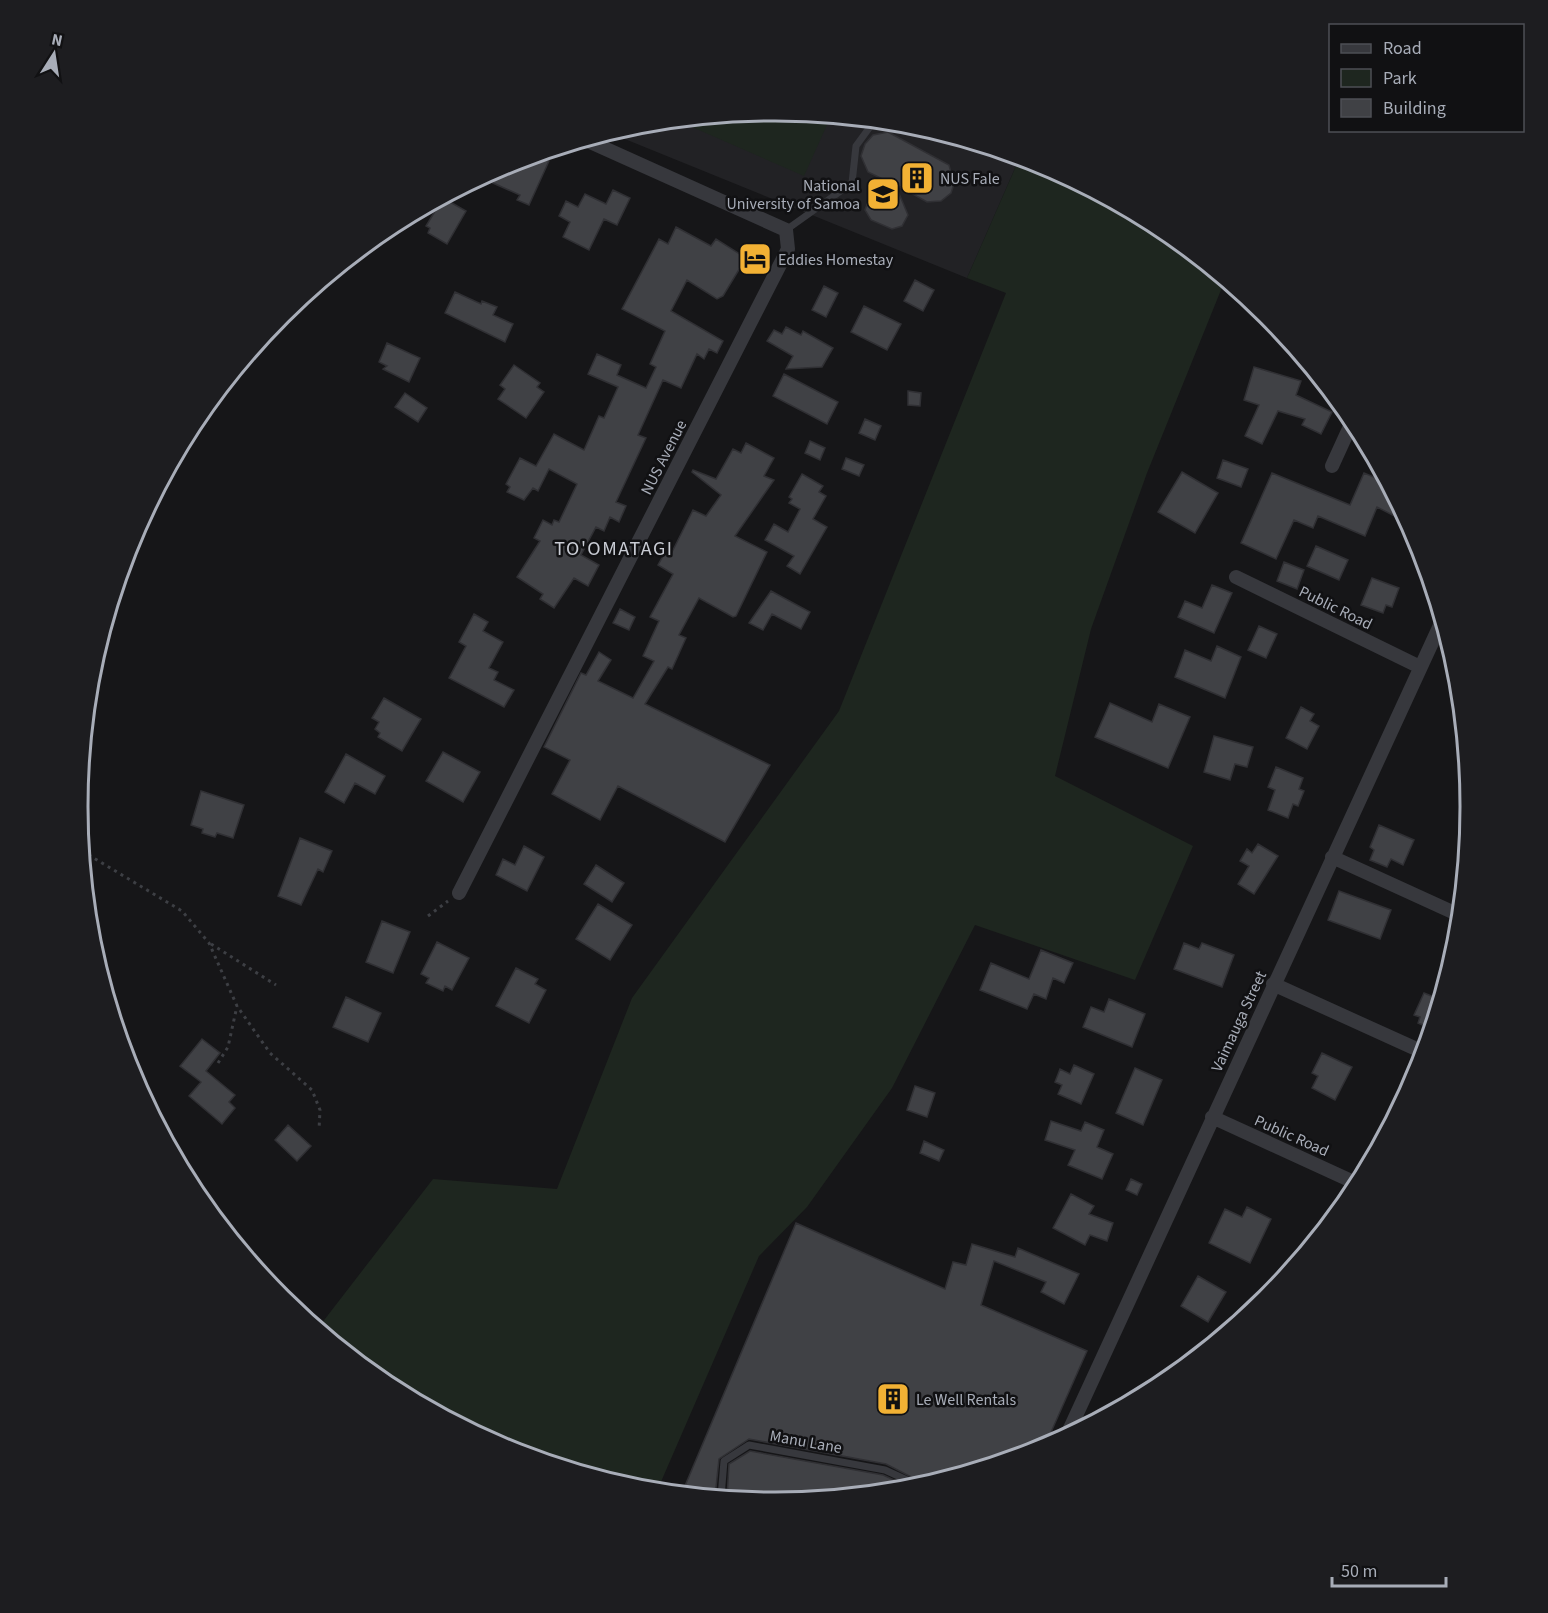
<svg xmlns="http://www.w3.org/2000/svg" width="1548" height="1613" font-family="'Source Sans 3',sans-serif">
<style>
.built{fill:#222225}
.green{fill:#1e261f}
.building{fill:#404145;stroke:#303034;stroke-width:1.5}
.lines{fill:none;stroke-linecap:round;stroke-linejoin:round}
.path{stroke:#3d3f44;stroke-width:3;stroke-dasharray:3 4.5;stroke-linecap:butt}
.lane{stroke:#37383d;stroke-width:7}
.street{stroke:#37383d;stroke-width:14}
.labels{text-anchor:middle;stroke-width:5;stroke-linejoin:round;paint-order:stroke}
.poi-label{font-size:16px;fill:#a8adb8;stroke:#111113;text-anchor:start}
.street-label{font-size:16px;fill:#a8adb8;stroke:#111113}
.quarter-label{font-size:20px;letter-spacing:1.5px;fill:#c9ccd4;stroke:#111113}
.rim{fill:none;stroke:#a8adb8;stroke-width:3}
</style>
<rect width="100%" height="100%" fill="#161618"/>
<!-- built -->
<path class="built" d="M774,111L910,124L1020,157L967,278L610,133L639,124Z"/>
<!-- green -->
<path class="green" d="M774,111L831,116L804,176L676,120Z
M1020,157L1041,164L1161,228L1225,280L1147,473L1091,629L1055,776L1193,846L1135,980L975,925L892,1088L807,1207L759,1256L657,1491L638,1489L507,1449L387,1385L318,1328L433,1179L557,1189L632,998L839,711L1006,293L967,278Z"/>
<!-- building -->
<path class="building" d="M888,132L949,165L954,184L951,193L941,201L927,202L895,184L908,215L902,226L892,229L871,220L865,210L869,199L895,185L868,172L861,156L865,144L873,135Z
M539,157L549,161L529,205L517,200L520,195L493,183L500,167L527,158L535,161Z
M613,190L630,198L617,225L604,219L589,250L563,237L570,222L559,216L566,201L578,207L585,194L606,204Z
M443,198L466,211L447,244L428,233L430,228L426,226Z
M676,227L711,246L716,239L743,256L740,268L723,296L717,299L687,280L671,311L723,341L717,353L709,349L704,359L697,354L681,388L663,380L638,435L646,438L616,502L626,506L619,522L610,517L604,531L596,527L581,555L599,565L588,586L574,578L554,608L540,599L543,594L517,577L540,541L534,538L543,520L552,525L554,520L559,522L577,484L549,469L538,491L533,488L524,500L507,492L510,487L506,484L520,458L536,466L554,434L584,450L599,416L604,418L618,387L588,374L597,354L621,365L617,375L646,388L656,367L650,364L665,331L622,309L659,239L668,244Z
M915,280L934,290L923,311L904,301Z
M824,286L838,293L826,317L812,310Z
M455,292L481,304L482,301L497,307L493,315L513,324L505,342L445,313Z
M864,306L901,324L887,350L851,332Z
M786,327L801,335L803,331L833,348L822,367L786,369L793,356L767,341L774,330L782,334Z
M387,343L420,358L409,382L383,369L387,366L379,362Z
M514,365L540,383L537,387L544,392L526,418L498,399L505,389L500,385Z
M1254,367L1301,381L1296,395L1332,412L1321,434L1302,425L1305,419L1278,411L1262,444L1245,436L1259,405L1244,400Z
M784,374L838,402L827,424L773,396Z
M908,391L921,393L920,406L908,405Z
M405,393L427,408L418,422L395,407Z
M865,419L881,426L875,440L859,433Z
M810,441L825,448L820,460L805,453Z
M746,443L774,458L764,476L774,480L735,536L767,552L736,616L733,617L699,598L679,635L686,638L672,669L668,667L645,704L770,765L725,842L618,786L600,820L552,794L570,760L544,747L581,673L586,675L599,652L611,660L598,681L633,698L654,661L643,656L659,621L650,617L673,574L658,565L667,549L672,552L693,510L706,516L721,495L692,472L693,470L716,479L733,449L741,453Z
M846,458L864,465L859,476L842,469Z
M1223,460L1248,469L1241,487L1217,478Z
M1182,472L1218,493L1195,533L1158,512Z
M1272,473L1350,505L1364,473L1386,482L1408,523L1377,507L1365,536L1318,516L1313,528L1294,520L1276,559L1241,543Z
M802,474L823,486L819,492L826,496L813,519L827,527L800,574L787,566L794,556L765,540L774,524L788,532L800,509L789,503L792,499L789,497Z
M1316,546L1348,560L1339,580L1307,566Z
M1284,562L1304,570L1297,589L1277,581Z
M1372,578L1399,588L1392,607L1386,605L1383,613L1361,605Z
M1212,585L1232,593L1214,633L1178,617L1185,601L1202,608Z
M771,591L810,612L801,629L772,614L763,630L749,623Z
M620,609L635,617L629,630L613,623Z
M474,614L488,622L483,631L503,642L489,668L498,672L494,680L514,690L504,707L449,678L466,646L459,642Z
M1259,626L1277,634L1266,658L1248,650Z
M1217,646L1241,657L1225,698L1175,677L1185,650L1211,661Z
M384,698L421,719L402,751L378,737L380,733L375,729L379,722L372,718Z
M1110,703L1152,722L1159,704L1190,717L1168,768L1095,737Z
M1301,707L1314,714L1310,721L1319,726L1307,749L1286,738Z
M1214,736L1253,747L1247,767L1235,764L1230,780L1204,772Z
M443,752L480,772L463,802L426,781Z
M346,754L385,776L375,794L355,783L344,803L325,792Z
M1276,767L1303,778L1299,789L1304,791L1298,806L1293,804L1288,818L1268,810L1275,790L1268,787Z
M201,791L244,805L233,838L217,833L215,837L202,833L203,829L191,825Z
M1379,825L1414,840L1403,865L1391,859L1387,867L1370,860L1374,850L1370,847Z
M300,838L332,851L323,872L318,869L301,905L278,896Z
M1258,844L1278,856L1254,894L1238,884L1249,866L1240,861L1247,849L1252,853Z
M524,846L544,857L527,891L496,875L503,859L515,865Z
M596,865L624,883L612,902L584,884Z
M1339,891L1391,910L1380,939L1328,920Z
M598,904L632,925L610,960L576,939Z
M382,921L410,932L393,973L366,962Z
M437,942L469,958L452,990L445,986L443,991L426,983L429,978L421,974Z
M1184,943L1199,949L1202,943L1234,955L1222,987L1174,969Z
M1041,950L1073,963L1064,983L1053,978L1046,999L1034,994L1027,1009L980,990L991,963L1029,979Z
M516,968L538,979L535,984L546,990L529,1023L496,1006Z
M1424,993L1439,999L1430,1028L1418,1023L1420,1017L1414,1015Z
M346,997L381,1013L368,1042L333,1027Z
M1109,999L1145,1014L1132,1047L1083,1027L1091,1007L1104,1012Z
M202,1039L220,1053L206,1071L235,1095L229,1102L235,1108L222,1124L189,1096L201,1082L180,1066Z
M1322,1053L1352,1067L1335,1100L1312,1088L1318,1076L1312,1073Z
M1074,1065L1094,1074L1081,1104L1058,1094L1062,1085L1055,1082L1060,1069L1070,1074Z
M1135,1068L1162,1080L1143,1125L1116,1113Z
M915,1086L935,1093L927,1117L907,1110Z
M1051,1121L1081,1131L1085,1122L1104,1130L1097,1147L1113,1154L1102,1179L1068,1165L1075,1150L1045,1140Z
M288,1125L311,1146L297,1161L275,1140Z
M924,1141L944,1150L939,1161L920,1153Z
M1131,1179L1142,1184L1137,1195L1126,1190Z
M1071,1194L1094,1206L1089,1214L1113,1223L1107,1241L1090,1235L1085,1245L1053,1228Z
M1247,1207L1271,1219L1250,1263L1209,1243L1225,1209L1242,1217Z
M796,1223L945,1289L953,1262L966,1265L972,1244L1015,1257L1018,1248L1079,1274L1064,1304L1041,1292L1046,1282L994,1261L981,1305L1087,1351L1044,1448L925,1484L886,1464L749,1439L719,1459L715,1497L682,1493Z
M1198,1276L1226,1292L1208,1322L1181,1306Z
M750,1451L883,1475L912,1488L774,1502L727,1498L729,1464Z"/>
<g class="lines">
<!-- path -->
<path class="path" d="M82,851L182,911L209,943L237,1006L270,1053L312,1090L320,1110L319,1130
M428,916L448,901
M211,944L276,985
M218,1063L228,1047L237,1006"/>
<!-- lane -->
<path class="lane" d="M786,230L852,183L856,146L875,120
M721,1497L724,1461L749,1445L885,1470L920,1486"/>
<!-- street -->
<path class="street" d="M1332,466L1353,420
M1236,577L1420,667
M1332,857L1459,915
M459,893L788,249L786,230L586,140
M1273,984L1423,1052
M1212,1117L1358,1184
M1067,1435L1442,621"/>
</g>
<!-- icons -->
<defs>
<g id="building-square" transform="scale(1.725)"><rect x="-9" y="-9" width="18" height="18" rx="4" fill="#f2b134" stroke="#111113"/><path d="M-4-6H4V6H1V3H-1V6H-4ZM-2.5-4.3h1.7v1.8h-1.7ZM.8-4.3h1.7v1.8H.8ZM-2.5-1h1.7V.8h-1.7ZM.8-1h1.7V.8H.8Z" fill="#111"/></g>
<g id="university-square" transform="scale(1.725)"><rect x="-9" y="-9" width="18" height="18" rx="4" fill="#f2b134" stroke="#111113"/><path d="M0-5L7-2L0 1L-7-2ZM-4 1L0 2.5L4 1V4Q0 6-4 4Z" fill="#111"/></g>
<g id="hotel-square" transform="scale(1.725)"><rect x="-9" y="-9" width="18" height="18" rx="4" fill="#f2b134" stroke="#111113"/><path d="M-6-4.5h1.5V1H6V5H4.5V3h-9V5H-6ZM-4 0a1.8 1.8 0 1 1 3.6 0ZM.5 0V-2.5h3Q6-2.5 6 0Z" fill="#111"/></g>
</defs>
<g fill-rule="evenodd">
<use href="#building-square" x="917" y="178"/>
<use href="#university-square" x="883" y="194"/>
<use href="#hotel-square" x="755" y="259"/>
<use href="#building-square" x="893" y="1399"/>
</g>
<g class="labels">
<!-- poi labels -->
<g class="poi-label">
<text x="940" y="184">NUS Fale</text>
<text x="860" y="191" text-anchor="end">National<tspan x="860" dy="18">University of Samoa</tspan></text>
<text x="778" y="265">Eddies Homestay</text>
<text x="916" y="1405">Le Well Rentals</text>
</g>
<!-- street labels -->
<g class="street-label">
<text transform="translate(663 457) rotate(-63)" y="6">NUS Avenue</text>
<text transform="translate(1336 607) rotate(26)" y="6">Public Road</text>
<text transform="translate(1238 1021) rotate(-65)" y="6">Vaimauga Street</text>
<text transform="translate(1292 1135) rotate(24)" y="6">Public Road</text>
<text transform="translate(806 1441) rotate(10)" y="6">Manu Lane</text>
</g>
<!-- quarter labels -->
<g class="quarter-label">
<text x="614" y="555">TO'OMATAGI</text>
</g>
</g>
<!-- crop -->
<path d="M0 0H1548V1613H0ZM773 121H775A685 685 0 0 1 1460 806V807A685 685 0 0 1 775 1492H773A685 685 0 0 1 88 807V806A685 685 0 0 1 773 121Z" fill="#1d1d20" fill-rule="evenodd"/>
<path class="rim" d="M773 121H775A685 685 0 0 1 1460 806V807A685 685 0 0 1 775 1492H773A685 685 0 0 1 88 807V806A685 685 0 0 1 773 121Z"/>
<!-- legend -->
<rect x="1329" y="24" width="195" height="108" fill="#111113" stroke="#4d4f55" stroke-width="1.5"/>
<rect x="1341" y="44" width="30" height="9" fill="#37383d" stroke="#4d4f55" stroke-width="1.5"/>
<text x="1383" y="54" font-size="18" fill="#a8adb8">Road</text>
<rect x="1341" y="69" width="30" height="18" fill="#1e261f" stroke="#4d4f55" stroke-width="1.5"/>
<text x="1383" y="84" font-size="18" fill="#a8adb8">Park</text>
<rect x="1341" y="99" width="30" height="18" fill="#404145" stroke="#4d4f55" stroke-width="1.5"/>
<text x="1383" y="114" font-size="18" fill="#a8adb8">Building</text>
<!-- north arrow -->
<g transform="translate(54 54) rotate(12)" stroke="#111113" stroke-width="4.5" paint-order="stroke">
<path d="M0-4.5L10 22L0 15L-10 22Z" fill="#a8adb8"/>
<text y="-9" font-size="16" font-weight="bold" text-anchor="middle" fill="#a8adb8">N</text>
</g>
<!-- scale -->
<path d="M1332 1577v9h114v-9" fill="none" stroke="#a8adb8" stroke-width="3"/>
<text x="1341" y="1577" font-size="18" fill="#a8adb8" stroke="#111113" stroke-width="4.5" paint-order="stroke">50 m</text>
</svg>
